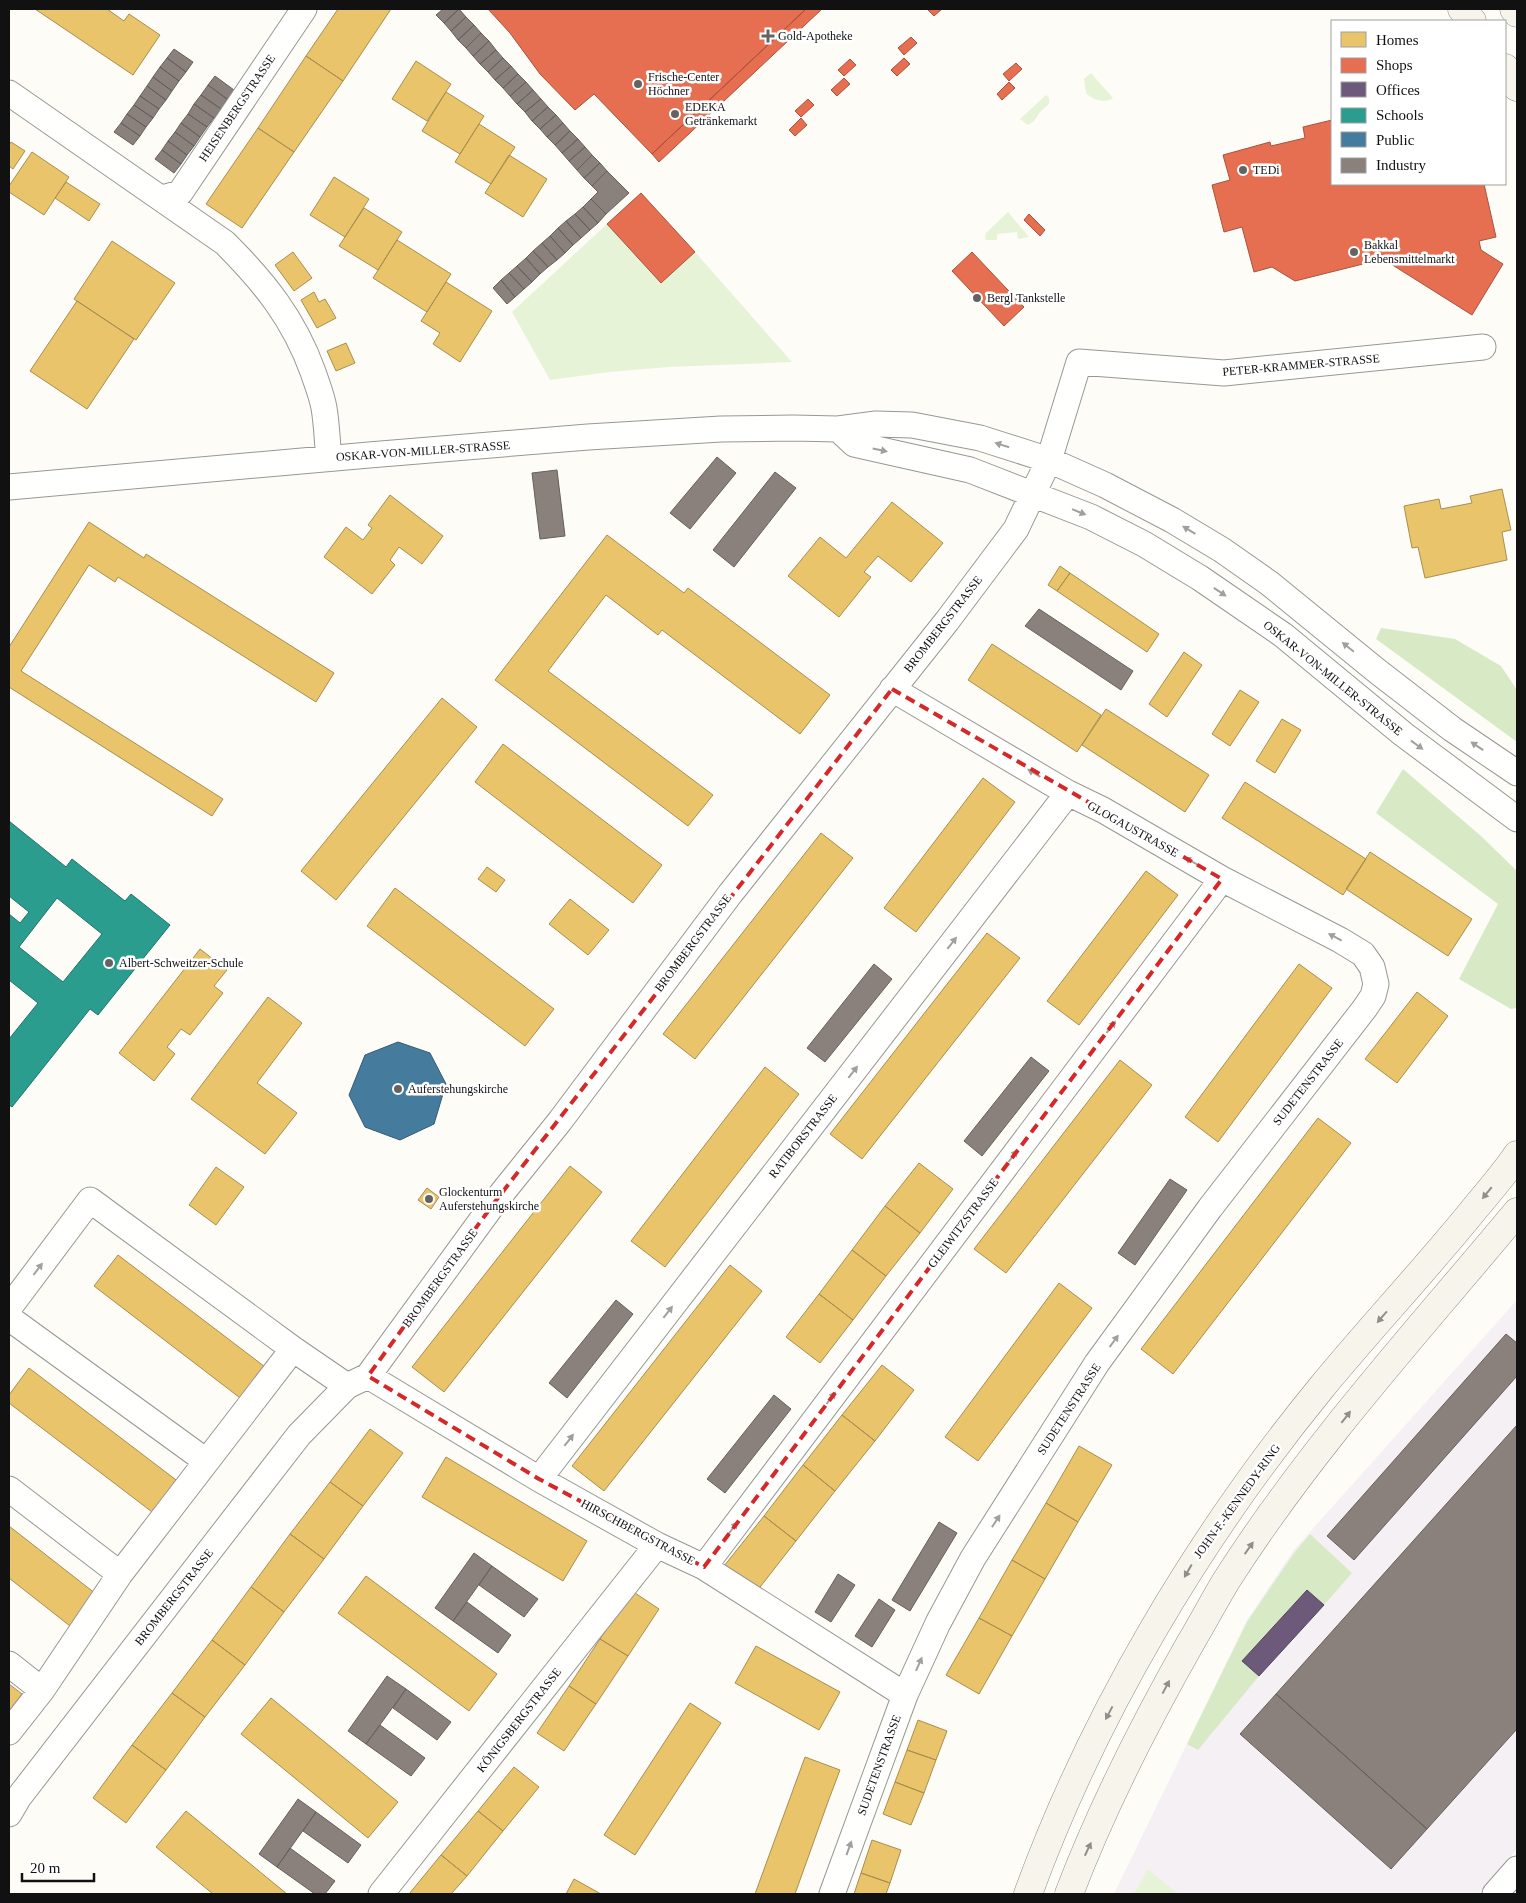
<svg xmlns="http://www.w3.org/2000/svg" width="1526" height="1903" font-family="Georgia,serif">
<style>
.industrial{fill:#f5f0f3}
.green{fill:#e7f3d7}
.forest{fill:#d8eac5}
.homes{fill:#e9c46a;stroke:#a88e4f}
.shops{fill:#e76f51;stroke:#a7533e}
.offices{fill:#6d597a;stroke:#51435a}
.schools{fill:#2a9d8f;stroke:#227369;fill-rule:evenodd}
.public{fill:#457b9d;stroke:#355b73}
.industry{fill:#8a817c;stroke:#665f5c}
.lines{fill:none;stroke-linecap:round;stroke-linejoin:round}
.street-casing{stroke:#979795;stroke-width:27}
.secondary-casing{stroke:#8e8d8b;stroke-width:29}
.street{stroke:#fffffe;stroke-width:25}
.secondary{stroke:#f6f4eb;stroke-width:28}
.oneway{fill:#a0a09f}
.oneway2{fill:#8f8e89}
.marked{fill:none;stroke:#d62828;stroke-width:4;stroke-dasharray:10 6;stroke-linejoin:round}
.poi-dot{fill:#646362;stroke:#fff;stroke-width:2}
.labels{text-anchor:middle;stroke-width:5;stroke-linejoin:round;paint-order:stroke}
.poi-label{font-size:12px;fill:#111;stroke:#fff;text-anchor:start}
.street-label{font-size:12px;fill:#111;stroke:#fff}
</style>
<rect width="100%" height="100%" fill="#fdfcf7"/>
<!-- industrial -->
<path class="industrial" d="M1517,1300V1849L1478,1894H1114L1247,1620L1293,1551Z"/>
<!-- green -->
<path class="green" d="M1091,73L1113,98C1105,104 1093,100 1086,93L1084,79Z
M1046,95L1049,98V104L1040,112L1034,121L1028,125L1020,119Z
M1008,212L1029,237L1018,239L1017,232L997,234V240H986L985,237L986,233Z
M607,224L661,283L695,252L792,362L668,367L609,372L550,380L512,312Z
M1148,1869L1178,1894H1134Z"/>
<!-- forest -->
<path class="forest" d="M1381,628L1455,639L1501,666L1517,690V742L1376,639Z
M1403,769L1481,836L1517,871V1008L1511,1009L1459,979L1498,904L1376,813Z
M1310,1534L1352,1573L1324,1605L1307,1590L1242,1661L1259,1676L1198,1750L1187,1744L1247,1622L1294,1553Z"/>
<!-- homes -->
<path class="homes" d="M35,9H107L124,21L129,14L160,35L133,75Z
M338,9H391L343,81L306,56Z
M306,56L343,81L294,152L258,128Z
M416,61L451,84L427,121L392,99Z
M446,92L484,116L460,154L422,131Z
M479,124L515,147L491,184L455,162Z
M258,128L294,152L242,228L206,204Z
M11,142L25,151L13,169L9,166V145Z
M32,152L69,177L44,215L9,192V186Z
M509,155L547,179L523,217L485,193Z
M334,177L369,199L345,237L310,215Z
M66,182L100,204L89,221L55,198Z
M364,208L402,232L378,270L339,246Z
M397,240L451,274L427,312L373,278Z
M112,241L175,283L136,340L74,299Z
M293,252L312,278L294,291L275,265Z
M446,282L492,311L460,362L433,344L440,333L421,321Z
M314,292L319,302L325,299L336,318L317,328L301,300Z
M77,301L134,339L87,409L30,371Z
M346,343L355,363L336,371L327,351Z
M1502,489L1511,530L1502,532L1507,560L1425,578L1418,547L1412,548L1404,506L1439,499L1441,509L1472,503L1470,496Z
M390,495L443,536L422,564L399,547L390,560L395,565L372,594L324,557L346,527L363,540L372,528L368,525Z
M892,502L943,543L911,582L878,556L864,572L871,577L839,617L788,576L820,537L846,558Z
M89,522L144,558L146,554L334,673L316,702L118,577L115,582L89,565L21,671L223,799L212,816L9,687V647Z
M607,535L684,593L688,588L830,695L800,734L662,630L658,635L606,595L548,671L713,795L688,826L495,680Z
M1060,566L1070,573L1057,591L1048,585Z
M1070,573L1159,634L1147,652L1057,591Z
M992,644L1101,715L1077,752L968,680Z
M1184,652L1202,665L1167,717L1149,704Z
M1240,690L1259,702L1230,746L1212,734Z
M442,698L477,727L336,900L301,871Z
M1106,709L1209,775L1185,812L1082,745Z
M1282,719L1301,730L1275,773L1256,761Z
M503,744L662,865L633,903L475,782Z
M983,778L1015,802L916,932L884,908Z
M1245,782L1366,859L1343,895L1222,818Z
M821,833L853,858L695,1059L663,1034Z
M1370,852L1472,919L1448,956L1346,889Z
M487,867L505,880L496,892L478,879Z
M1146,871L1178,895L1079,1025L1047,1001Z
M395,888L554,1009L525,1046L367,926Z
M570,899L609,930L588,955L549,924Z
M987,933L1020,958L862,1159L830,1134Z
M200,949L227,970L214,986L223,993L190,1035L181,1029L167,1047L175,1054L154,1081L119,1053Z
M1299,964L1332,988L1218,1142L1185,1117Z
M1417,992L1448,1016L1397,1083L1365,1059Z
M268,997L302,1023L257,1083L297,1113L265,1154L191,1099Z
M1120,1060L1152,1085L1006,1273L974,1249Z
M765,1067L799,1094L665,1267L631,1241Z
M1318,1118L1351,1143L1173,1374L1141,1349Z
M919,1163L953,1189L920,1233L885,1206Z
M570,1166L602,1192L444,1392L412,1367Z
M216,1167L244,1187L216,1225L189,1205Z
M427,1188L439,1197L431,1209L418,1200Z
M885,1206L920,1233L886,1276L852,1250Z
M852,1250L886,1276L853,1320L819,1294Z
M118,1255L273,1373L248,1404L94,1286Z
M730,1265L762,1291L604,1491L572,1466Z
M1059,1283L1092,1308L978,1461L945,1437Z
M819,1294L853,1320L820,1363L786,1337Z
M882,1365L914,1390L875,1441L842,1415Z
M29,1368L184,1486L160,1518L9,1403V1395Z
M842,1415L875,1441L835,1491L803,1465Z
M370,1429L403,1453L363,1506L330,1482Z
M1079,1446L1112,1465L1078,1522L1046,1503Z
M446,1457L587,1541L563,1581L422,1497Z
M803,1465L835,1491L796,1541L764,1516Z
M330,1482L363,1506L324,1559L290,1534Z
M1046,1503L1078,1522L1045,1579L1012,1560Z
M764,1516L796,1541L757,1591L724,1566Z
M9,1526L96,1594L70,1626L9,1578Z
M290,1534L324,1559L284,1612L251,1587Z
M1012,1560L1045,1579L1012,1636L979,1618Z
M366,1576L497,1674L469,1711L338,1613Z
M251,1587L284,1612L245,1665L212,1640Z
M632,1591L659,1609L628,1656L600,1639Z
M979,1618L1012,1636L979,1694L946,1675Z
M600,1639L628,1656L596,1704L569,1686Z
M212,1640L245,1665L205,1717L172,1693Z
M756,1646L840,1692L819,1730L735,1683Z
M9,1684L22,1694L9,1711Z
M569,1686L596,1704L564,1751L537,1733Z
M172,1693L205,1717L166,1770L132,1745Z
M271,1698L398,1802L368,1838L241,1734Z
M690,1703L721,1723L635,1855L604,1835Z
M918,1720L947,1731L936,1760L907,1750Z
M132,1745L166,1770L126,1823L93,1798Z
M907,1750L936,1760L924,1793L895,1782Z
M805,1757L840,1770L829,1799L795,1894H755Z
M514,1767L539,1787L503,1831L478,1811Z
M895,1782L924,1793L911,1825L883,1814Z
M186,1811L248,1862L287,1894H213L156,1847Z
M478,1811L503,1831L467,1876L441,1855Z
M872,1840L901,1850L890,1883L861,1873Z
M441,1855L467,1876L451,1894H409Z
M861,1873L890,1883L886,1894H854Z
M574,1879L601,1894H566Z"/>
<!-- shops -->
<path class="shops" d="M488,9H806L652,154L594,94L575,110L540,74L510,33Z
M806,9H822L659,162L652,154Z
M927,9H942L934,16Z
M911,37L917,43L904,55L898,48Z
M904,58L910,64L897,76L891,70Z
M850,59L856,65L844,76L838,70Z
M1016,63L1022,69L1009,81L1003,74Z
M844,78L850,84L837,96L831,90Z
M1009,82L1015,88L1002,100L997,94Z
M808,99L814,105L801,117L795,111Z
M801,118L807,125L795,136L789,130Z
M1332,120V184H1484L1496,237L1479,241L1481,250L1503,264L1472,315L1383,259L1295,281L1272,267L1254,272L1242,227L1224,232L1212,185L1230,180L1223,155L1270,142L1271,146L1305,138L1303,127Z
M641,193L695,252L661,283L607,224Z
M1029,214L1045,230L1040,236L1024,220Z
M972,252L1024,307L1004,326L952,271Z"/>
<!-- offices -->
<path class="offices" d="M1307,1590L1324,1605L1259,1676L1242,1661Z"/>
<!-- schools -->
<path class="schools" d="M9,821L66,867L72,859L125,901L131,894L170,925L98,1015L90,1009L12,1107L9,1105V1039L38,1003L9,980V914L20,923L29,912L9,896ZM57,898L102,934L63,982L19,947Z"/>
<!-- public -->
<path class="public" d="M398,1042L430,1053L446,1084L434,1124L400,1140L365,1127L349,1095L365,1055Z"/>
<!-- industry -->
<path class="industry" d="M443,9H459L444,23L436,15Z
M459,9L466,17L451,31L444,23Z
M466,17L474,25L458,40L451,31Z
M474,25L481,33L466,48L458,40Z
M481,33L489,41L473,56L466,48Z
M489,41L496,50L480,64L473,56Z
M174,49L193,62L186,72L167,58Z
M496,50L503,58L488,72L480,64Z
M167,58L186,72L179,81L160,67Z
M503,58L511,66L495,80L488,72Z
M511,66L518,74L503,88L495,80Z
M160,67L179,81L172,91L153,77Z
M518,74L526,82L510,96L503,88Z
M215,76L234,90L227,99L208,85Z
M153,77L172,91L166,100L147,86Z
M526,82L533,90L517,104L510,96Z
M208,85L227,99L221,109L201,95Z
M147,86L166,100L159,109L140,96Z
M533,90L541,99L525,112L517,104Z
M201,95L221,109L214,118L194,104Z
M140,96L159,109L153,118L134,105Z
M541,99L548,107L532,121L525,112Z
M194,104L214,118L207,127L188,114Z
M134,105L153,118L146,127L127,114Z
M548,107L556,115L540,129L532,121Z
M127,114L146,127L140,136L121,123Z
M188,114L207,127L200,137L181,123Z
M556,115L563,123L547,137L540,129Z
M121,123L140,136L133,145L114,132Z
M181,123L200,137L194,146L175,132Z
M563,123L570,131L555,145L547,137Z
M570,131L578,139L562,153L555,145Z
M175,132L194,146L187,155L168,141Z
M578,139L585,147L569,161L562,153Z
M168,141L187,155L181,164L162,150Z
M585,147L592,155L577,170L569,161Z
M162,150L181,164L174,173L155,159Z
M592,155L600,163L584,178L577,170Z
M600,163L607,171L592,186L584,178Z
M607,171L629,193L606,214L591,199L598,192L592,186Z
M591,199L606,214L598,223L583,207Z
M583,207L598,223L590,230L575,214Z
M575,214L590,230L581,238L566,221Z
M566,221L581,238L573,245L558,228Z
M558,228L573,245L565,253L550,236Z
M550,236L565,253L557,260L542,243Z
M542,243L557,260L548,267L533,251Z
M533,251L548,267L540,274L526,258Z
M526,258L540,274L532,282L517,266Z
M517,266L532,282L524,289L509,273Z
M509,273L524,289L515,297L501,280Z
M501,280L515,297L507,304L493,288Z
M717,457L736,473L690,529L670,513Z
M557,470L565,536L540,539L532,473Z
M775,472L796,488L734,567L713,550Z
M1039,609L1133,671L1121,690L1025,626Z
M874,964L892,979L825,1062L807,1048Z
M1031,1057L1049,1071L982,1156L964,1141Z
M1170,1179L1187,1190L1135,1265L1118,1253Z
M616,1300L633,1314L567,1398L549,1383Z
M1506,1334L1517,1343V1376L1354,1560L1327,1536Z
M774,1395L791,1409L725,1493L707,1479Z
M1517,1425V1729L1427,1829L1276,1694Z
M939,1522L957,1533L910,1611L892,1600Z
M474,1553L492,1566L453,1621L435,1608Z
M492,1566L538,1599L524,1617L479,1585Z
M838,1574L855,1585L831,1622L815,1612Z
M879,1599L895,1610L872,1647L855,1636Z
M467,1602L511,1635L498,1653L453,1621Z
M387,1676L406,1689L366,1744L348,1731Z
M406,1689L451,1722L437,1740L393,1708Z
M1276,1694L1427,1829L1391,1869L1240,1734Z
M380,1725L425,1758L411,1776L366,1744Z
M298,1799L316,1812L277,1867L259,1854Z
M316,1812L361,1845L348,1863L303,1831Z
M290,1848L335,1881L325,1894H315L277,1867Z"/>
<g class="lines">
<!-- street casing -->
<g class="street-casing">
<path id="street" d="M9,93L225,243C264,282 294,319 313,372C317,384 322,396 324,408C327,425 327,442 329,458
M162,198L180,193L304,9
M838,429L854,444L970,470L1091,517L1144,544L1200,578L1283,635L1403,734L1517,819
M9,487L369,455L588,437L721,429L793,428L838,429L876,424L912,425L980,438L1049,460L1105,485L1172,520L1222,550L1269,583L1377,671L1452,729L1517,773
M9,1308L90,1200L293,1349L347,1386
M9,1318L206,1461
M368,1376L539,1479L657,1545L704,1567L905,1695
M539,1479L1068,793
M9,1489L120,1574
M704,1567L1222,879
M9,1664L42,1690
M9,1732L42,1690L120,1574L293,1349
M9,1814L19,1797L299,1435L347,1386L368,1376L494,1203L560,1121L730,894L947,621L1016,529L1049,460L1079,362L1224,373L1483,347
M381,1894L657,1545
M832,1894L905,1695L938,1623L973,1558L1097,1363L1210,1208L1365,1008L1373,996L1376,984L1372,967L1363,954L1340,940L1222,879L1103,810L1068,793L892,689
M1495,1894L1517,1869"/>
</g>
<!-- secondary casing -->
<g class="secondary-casing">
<path id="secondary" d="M1462,9L1472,21
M1514,9L1517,13
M1505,68L1517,87
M1028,1894C1094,1713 1199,1537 1321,1388C1371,1327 1426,1269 1476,1207C1490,1190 1505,1173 1517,1155
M1069,1894C1102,1807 1145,1723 1191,1642C1203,1622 1214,1601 1226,1581C1310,1449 1417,1332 1517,1212"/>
</g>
<!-- street -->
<use href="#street" class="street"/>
<!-- secondary -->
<use href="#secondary" class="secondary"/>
</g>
<!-- one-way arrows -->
<defs><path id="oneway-solid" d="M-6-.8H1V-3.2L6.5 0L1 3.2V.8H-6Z" transform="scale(1.25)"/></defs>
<g class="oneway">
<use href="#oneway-solid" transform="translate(1002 445) rotate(-162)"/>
<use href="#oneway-solid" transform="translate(880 450) rotate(12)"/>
<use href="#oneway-solid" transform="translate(1079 512) rotate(22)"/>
<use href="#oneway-solid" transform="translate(1189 530) rotate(-149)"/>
<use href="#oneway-solid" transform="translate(1220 592) rotate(34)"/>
<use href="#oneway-solid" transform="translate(1348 647) rotate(-141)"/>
<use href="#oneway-solid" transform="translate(1417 745) rotate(36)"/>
<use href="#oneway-solid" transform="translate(1477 746) rotate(-146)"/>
<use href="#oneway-solid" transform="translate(1034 773) rotate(-149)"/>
<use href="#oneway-solid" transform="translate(1191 861) rotate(-150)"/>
<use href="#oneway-solid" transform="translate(1335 937) rotate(-152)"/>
<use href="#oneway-solid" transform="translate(952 943) rotate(-52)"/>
<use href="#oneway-solid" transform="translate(1111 1027) rotate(-53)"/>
<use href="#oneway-solid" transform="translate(853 1072) rotate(-52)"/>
<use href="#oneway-solid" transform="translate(1013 1156) rotate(-53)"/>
<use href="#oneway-solid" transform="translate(38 1269) rotate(-53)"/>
<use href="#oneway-solid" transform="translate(668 1312) rotate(-52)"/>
<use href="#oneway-solid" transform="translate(1114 1341) rotate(-54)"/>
<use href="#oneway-solid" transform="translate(831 1398) rotate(-53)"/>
<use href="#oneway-solid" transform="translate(569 1440) rotate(-52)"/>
<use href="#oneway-solid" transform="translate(996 1521) rotate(-57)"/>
<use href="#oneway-solid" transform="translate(733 1528) rotate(-53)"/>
<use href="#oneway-solid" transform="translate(919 1664) rotate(-66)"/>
<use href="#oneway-solid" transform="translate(849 1848) rotate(-70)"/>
</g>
<g class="oneway2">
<use href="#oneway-solid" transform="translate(1487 1193) rotate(129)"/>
<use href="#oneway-solid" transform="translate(1382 1317) rotate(131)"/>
<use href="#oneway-solid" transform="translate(1346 1417) rotate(-52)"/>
<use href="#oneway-solid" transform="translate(1249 1548) rotate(-55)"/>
<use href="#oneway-solid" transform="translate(1188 1571) rotate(120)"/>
<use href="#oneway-solid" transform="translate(1166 1687) rotate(-62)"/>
<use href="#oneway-solid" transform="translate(1109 1713) rotate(118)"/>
<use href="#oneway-solid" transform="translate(1088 1849) rotate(-65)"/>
</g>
<!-- marked area -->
<path class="marked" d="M892,689L1222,879L704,1567L539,1479L368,1376L494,1203Z"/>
<!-- markers -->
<g class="poi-dot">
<path d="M765.5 28.5h5v5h5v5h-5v5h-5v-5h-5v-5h5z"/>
<circle cx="638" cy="84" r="5"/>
<circle cx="675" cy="114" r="5"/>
<circle cx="1243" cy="170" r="5"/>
<circle cx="1354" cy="252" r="5"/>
<circle cx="977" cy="298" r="5"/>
<circle cx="109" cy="963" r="5"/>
<circle cx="398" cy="1089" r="5"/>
<circle cx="429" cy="1199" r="5"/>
</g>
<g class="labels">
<!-- poi labels -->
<g class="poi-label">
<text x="778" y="40">Gold-Apotheke</text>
<text x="648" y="81">Frische-Center<tspan x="648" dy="14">Höchner</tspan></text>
<text x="685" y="111">EDEKA<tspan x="685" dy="14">Getränkemarkt</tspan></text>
<text x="1253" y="174">TEDi</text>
<text x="1364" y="249">Bakkal<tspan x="1364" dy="14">Lebensmittelmarkt</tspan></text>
<text x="987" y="302">Bergl Tankstelle</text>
<text x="119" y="967">Albert-Schweitzer-Schule</text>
<text x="408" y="1093">Auferstehungskirche</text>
<text x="439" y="1196">Glockenturm<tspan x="439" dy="14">Auferstehungskirche</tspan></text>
</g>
<!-- street labels -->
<g class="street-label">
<text transform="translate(237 108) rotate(-56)" y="4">HEISENBERGSTRASSE</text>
<text transform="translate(1301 365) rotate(-5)" y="4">PETER-KRAMMER-STRASSE</text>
<text transform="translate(423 451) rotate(-4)" y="4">OSKAR-VON-MILLER-STRASSE</text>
<text transform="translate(943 624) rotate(-52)" y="4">BROMBERGSTRASSE</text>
<text transform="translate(1333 678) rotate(39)" y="4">OSKAR-VON-MILLER-STRASSE</text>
<text transform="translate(1133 829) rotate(29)" y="4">GLOGAUSTRASSE</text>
<text transform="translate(693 943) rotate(-53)" y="4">BROMBERGSTRASSE</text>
<text transform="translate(1308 1082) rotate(-52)" y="4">SUDETENSTRASSE</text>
<text transform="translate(803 1136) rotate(-52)" y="4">RATIBORSTRASSE</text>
<text transform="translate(963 1223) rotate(-53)" y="4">GLEIWITZSTRASSE</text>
<text transform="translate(440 1278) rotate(-54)" y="4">BROMBERGSTRASSE</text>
<text transform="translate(1069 1409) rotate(-57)" y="4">SUDETENSTRASSE</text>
<text transform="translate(1237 1501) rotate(-54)" y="4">JOHN-F.-KENNEDY-RING</text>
<text transform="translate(638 1532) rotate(28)" y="4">HIRSCHBERGSTRASSE</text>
<text transform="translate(174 1597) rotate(-52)" y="4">BROMBERGSTRASSE</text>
<text transform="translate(519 1720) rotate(-52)" y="4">KÖNIGSBERGSTRASSE</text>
<text transform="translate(879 1765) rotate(-70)" y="4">SUDETENSTRASSE</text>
</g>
</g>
<!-- border -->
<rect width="1526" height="1903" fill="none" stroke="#111111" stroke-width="20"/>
<!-- legend -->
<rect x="1331" y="20" width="175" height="165" fill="#ffffff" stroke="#a0a0a0"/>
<rect x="1341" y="32" width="25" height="15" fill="#e9c46a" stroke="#a0a0a0"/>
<text x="1376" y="45" font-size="15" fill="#111111">Homes</text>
<rect x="1341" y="58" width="25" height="15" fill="#e76f51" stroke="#a0a0a0"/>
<text x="1376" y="70" font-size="15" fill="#111111">Shops</text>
<rect x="1341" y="82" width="25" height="15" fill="#6d597a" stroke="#a0a0a0"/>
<text x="1376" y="95" font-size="15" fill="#111111">Offices</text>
<rect x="1341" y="108" width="25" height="15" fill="#2a9d8f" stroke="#a0a0a0"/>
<text x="1376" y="120" font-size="15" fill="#111111">Schools</text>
<rect x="1341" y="132" width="25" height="15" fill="#457b9d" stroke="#a0a0a0"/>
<text x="1376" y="145" font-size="15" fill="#111111">Public</text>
<rect x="1341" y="158" width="25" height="15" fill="#8a817c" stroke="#a0a0a0"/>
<text x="1376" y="170" font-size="15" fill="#111111">Industry</text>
<!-- scale -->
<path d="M22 1873v8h72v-8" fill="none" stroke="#111111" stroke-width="2.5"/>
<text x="30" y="1873" font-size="15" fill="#111111" stroke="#ffffff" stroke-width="4" paint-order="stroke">20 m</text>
</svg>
